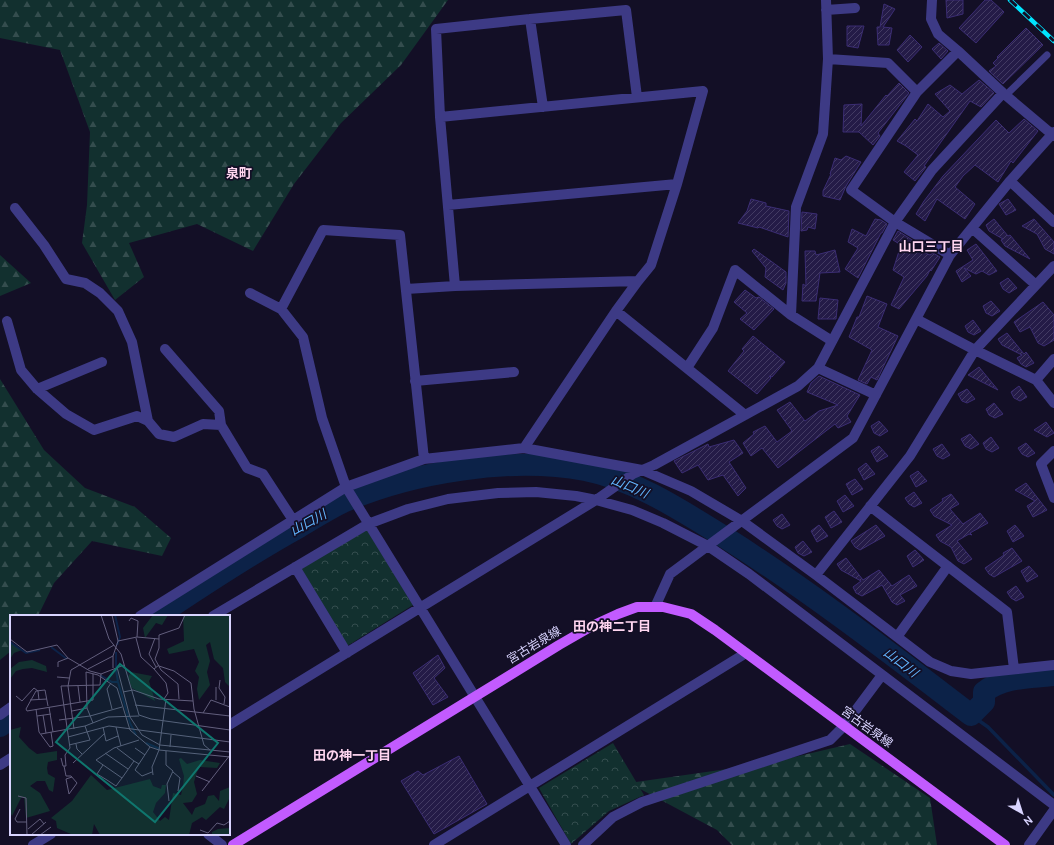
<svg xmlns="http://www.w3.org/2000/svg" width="1054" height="845" font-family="Cabin,'Noto Sans JP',sans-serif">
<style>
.forest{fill:url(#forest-firs)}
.park{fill:url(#park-crowns)}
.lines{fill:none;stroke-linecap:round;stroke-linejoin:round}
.stream{stroke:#0c2248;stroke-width:3.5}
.river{stroke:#0c2248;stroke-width:22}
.building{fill:url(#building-hatch);stroke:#3b2d73}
.lane{stroke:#3d3a85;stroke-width:7}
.street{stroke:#3d3a85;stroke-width:10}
.primary{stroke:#c25bff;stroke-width:10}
.rail-casing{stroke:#00e5ff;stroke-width:4.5}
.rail{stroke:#130f26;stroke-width:3;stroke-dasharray:9;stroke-linecap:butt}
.labels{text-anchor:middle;stroke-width:3.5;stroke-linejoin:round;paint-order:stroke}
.street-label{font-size:12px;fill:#d9d4ff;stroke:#130f26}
.neighbourhood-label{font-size:13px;font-weight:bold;fill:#ffd6f0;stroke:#130f26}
.water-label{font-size:13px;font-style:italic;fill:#62b6ff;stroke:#130f26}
.inset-river{fill:none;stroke:#0c2248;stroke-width:2}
.inset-road{fill:none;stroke:#625e7d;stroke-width:1}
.view{fill:#0f766e;fill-opacity:0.15;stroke:#0f766e;stroke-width:2}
.inset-edge{fill:none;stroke:#d9d4ff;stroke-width:2}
</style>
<defs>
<pattern id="forest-firs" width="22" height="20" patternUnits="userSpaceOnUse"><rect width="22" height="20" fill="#12302f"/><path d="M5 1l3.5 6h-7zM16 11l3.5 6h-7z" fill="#344d4e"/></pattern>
<pattern id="park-crowns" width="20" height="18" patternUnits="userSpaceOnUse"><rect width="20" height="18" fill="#12302f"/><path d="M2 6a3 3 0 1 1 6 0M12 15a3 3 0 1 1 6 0" fill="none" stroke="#344d4e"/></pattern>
<pattern id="building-hatch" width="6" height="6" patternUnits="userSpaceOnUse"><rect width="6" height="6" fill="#241b47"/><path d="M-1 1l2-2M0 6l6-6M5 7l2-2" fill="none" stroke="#433b63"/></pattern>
</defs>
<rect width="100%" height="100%" fill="#130f26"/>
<!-- forest -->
<path class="forest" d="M0,0H448L401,65L341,123L294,184L253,251L197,224L129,243L144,277L115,300L82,243L87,205L90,132L60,50L0,38Z
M0,255L31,283L0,296Z
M0,379L44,450L85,488L135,507L171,538L162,556L92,541L54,583L38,616H11V651L0,660Z
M850,744L930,798L937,845H732L717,830L629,783L769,763Z"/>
<!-- park -->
<path class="park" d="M367,530L413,605L347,646L301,568Z
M613,743L644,795L609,811L571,844L539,788Z"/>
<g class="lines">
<!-- stream -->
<path class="stream" d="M971,715L988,727L1054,795"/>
<!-- river -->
<path class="river" d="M157,616C203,585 250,554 299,527C313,519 328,509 343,502C412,472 511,456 585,470C636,480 682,511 726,538C811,592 891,654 971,715L984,702V692C1005,676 1029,678 1054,675
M0,726L11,718"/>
</g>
<!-- building -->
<path class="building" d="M946,0H963V14L947,18Z
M985,0H991L1004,12L976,43L959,28Z
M884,4L895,9L883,27L892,28L889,45H878L877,27H880Z
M847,26H864L858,48L847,46Z
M1026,28L1043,45L1003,84L989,71L996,66L993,63L998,58L997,57Z
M910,35L922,47L908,62L897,50Z
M939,43L948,51L941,59L932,49Z
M979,80L994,93L981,107L970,101L924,166L926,167L915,181L904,172L918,155L906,146L897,141L915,119L917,121L928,104L943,117L950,111L935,94L950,85L962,94Z
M899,83L909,93L878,133L880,136L873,145L859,132H843L844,105L862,104L861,126L886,95L887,96Z
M1024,119L1038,131L1013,163L1011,161L998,182L975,165L963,176L955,187L975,204L965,219L937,199L925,221L916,214L924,201L943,176L996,120L1009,133Z
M846,156L861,162L846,186L840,200L823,196V191L831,174H830L835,158L841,160Z
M751,199L766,203V206L789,211L788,237L759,227L758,228L738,223L747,211Z
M1008,199L1016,210L1006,215L999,204Z
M802,212L817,214L815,229L808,227L807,230L801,231Z
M875,219L881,220L887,224L882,233H881L858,278L845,269L858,248L848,242L852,229L866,236Z
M994,219L1008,236L1010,235L1030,259L1005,246L1001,240L1003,239L989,231L986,225Z
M1034,219L1054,242V254L1045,249L1037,234L1022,226Z
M898,231L917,243L914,248L930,255L933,253L940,257L931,271L930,270L927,276L899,309L891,305L904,277L893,270L901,245L893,240Z
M976,244L997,271L989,275L982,271L976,274L964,268L971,276L962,282L956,271L973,260L967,250Z
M754,249L786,272V283L783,290L765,277L766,268L752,251Z
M835,250L840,272L820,273L816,301H802L803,284L806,286L805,251H815L816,255Z
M1008,278L1017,288L1009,293L1003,289L1000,283Z
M745,290L756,298L759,297L774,309L754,330L740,319L747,313L734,302Z
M867,296L887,304L878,327L898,336L877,380L871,377L867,384L858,380L872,350L849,337L857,317H859Z
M820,298L838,300L836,319H818Z
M991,301L1000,311L992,316L986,313L983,306Z
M1043,302L1054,315V340L1044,346L1038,343L1030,327L1020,332L1014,322Z
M973,320L981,331L974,335L968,332L965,326Z
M1007,333L1024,354L1026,352L1034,363L1026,367L1021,364L1017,358L1022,355L1002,345L998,339Z
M753,336L785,362L772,377L769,376L771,378L757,394L728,371L744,351L742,349Z
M979,367L998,390L968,375Z
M819,376L860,395L847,416L851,422L838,428L835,424L778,468L762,448L751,456L743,443L754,434L753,432L765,426L777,442L792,431L777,410L790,402L805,421L819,411L838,405L807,392L811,383Z
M1019,386L1027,397L1020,401L1014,398L1011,392Z
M967,389L975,399L967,403L962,401L958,394Z
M994,403L1003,414L995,418L989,415L986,409Z
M879,421L888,431L880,436L874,433L871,426Z
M1046,422L1054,433L1047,437L1034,430Z
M970,434L979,444L971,449L965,446L961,439Z
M991,437L999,448L992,452L986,449L983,443Z
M734,440L743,453L729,462L746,488L738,496L723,475L708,480L698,465L682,473L674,461L708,444L709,447Z
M1026,443L1035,453L1028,457L1022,454L1018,448Z
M942,444L950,455L943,459L937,456L933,449Z
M879,446L888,456L877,462L871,451Z
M866,463L875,474L864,480L858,469Z
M918,471L927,481L916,487L910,476Z
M855,479L863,489L852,495L846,484Z
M1026,483L1047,510L1033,517L1027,506L1035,501L1015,490Z
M914,492L922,503L914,507L909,504L905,498Z
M951,494L959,504L950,509L963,524L980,513L988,523L970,533L972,535L969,534L957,541L972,559L964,564L958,561L951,547L940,541L936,535L952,525L934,516L930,510L943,501L942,499Z
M845,495L854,506L843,512L837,501Z
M834,511L842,522L831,528L825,517Z
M782,514L790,525L782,529L777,526L773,520Z
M819,525L828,536L817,542L811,531Z
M876,525L885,536L860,550L855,547L851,541Z
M1015,525L1024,536L1013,542L1007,531Z
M803,541L812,552L804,556L798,553L795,547Z
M1012,548L1022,561L994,577L989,574L985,568L1004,555L1003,553Z
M915,550L924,560L913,567L907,556Z
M846,558L863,580L879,570L892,586L909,575L917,586L900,595L905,601L897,605L892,602L882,585L862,596L856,593L853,587L861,581L841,570L837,564Z
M1029,566L1038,576L1027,582L1021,571Z
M1016,586L1024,597L1016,601L1011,598L1007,592Z
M438,655L445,668L434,678L448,697L433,705L413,673Z
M459,756L487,804L434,834L401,781L418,771L423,775Z"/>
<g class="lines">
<!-- lane -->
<path class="lane" d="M1005,96L1047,55"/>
<!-- street -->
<path class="street" d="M932,0L931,19L938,34L958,51L1003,93L1054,136
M826,10L855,8
M530,19L543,107
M828,59L888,63L917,92
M440,117L436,29L530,19L626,10L637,97
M1010,181L1054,222
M448,205L677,184
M15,208L44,245L66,279L85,283L100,293L118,311L132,342L148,421L159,434L174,437L203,424L221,425L247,468L263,474L293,520
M972,228L1036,285
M950,255L895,222L851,190L917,92L958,51
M455,286L638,281
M406,289L455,286L440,117L703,91L677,184L651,265L638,281L616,311L524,448
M250,293L281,309L303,337L322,418L346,487L566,845
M281,309L323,230L400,235L424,459
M616,311L745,415
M791,315L796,207L823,134L828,59L826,0
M916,319L975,350L1036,380L1054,403
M7,321L21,370L37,389L66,414L94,430L137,416L148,421
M165,349L219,411L221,425
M687,368L713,328L735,270L791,315L832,341
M818,368L876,395
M1036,380L1054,359
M415,381L514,372
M37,389L102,362
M1054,451L1041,464L1054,498
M870,506L1007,612L1014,669
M295,567L347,653
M816,575L910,456L975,350L1054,266
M655,607L670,574L853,438L950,255L1010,181L1054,132
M140,616L346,487L424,459L524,448L642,470L691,491L742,521L816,575L930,662L951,671L971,674L1054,665
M213,616L368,524L408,509L448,499L498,493L536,492L576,496L596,500L632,510L663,523L708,546L749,574L1054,805
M897,637L948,566
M0,715L11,707
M229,725L596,500L633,474L654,465L798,386L818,368L895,222L932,170L1003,93
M0,765L11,758
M208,834L222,845
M33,845L51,834
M434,845L746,653
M583,845L613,817L642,802L830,740L844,726L882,675
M1029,845L1054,810"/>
<!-- primary -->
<path class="primary" d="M233,845L559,645L592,626L618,614L637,607H663L691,614L715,630L1005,845"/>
<!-- rail casing -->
<g class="rail-casing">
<path id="rail" d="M1010,0L1054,41"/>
</g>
<!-- rail -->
<use href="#rail" class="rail"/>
</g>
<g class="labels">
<!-- street labels -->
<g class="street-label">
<text transform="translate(534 645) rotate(-31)" y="4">宮古岩泉線</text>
<text transform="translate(867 727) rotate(36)" y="4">宮古岩泉線</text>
</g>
<!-- neighbourhood labels -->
<g class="neighbourhood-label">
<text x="239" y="178">泉町</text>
<text x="931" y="251">山口三丁目</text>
<text x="612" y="631">田の神二丁目</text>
<text x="352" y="760">田の神一丁目</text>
</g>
<!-- water labels -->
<g class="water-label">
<text transform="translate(630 486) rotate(23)" y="5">山口川</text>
<text transform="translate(308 522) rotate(-29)" y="5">山口川</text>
<text transform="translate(901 662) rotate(37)" y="5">山口川</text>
</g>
</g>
<!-- overview -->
<g transform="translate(10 615)">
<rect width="220" height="220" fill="#130f26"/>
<path d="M143,0H158L152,10L146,8L135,23L133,13ZM173,0H220V72L215,67L213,53L204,44L200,27L196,30L200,46L197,57L200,70L189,85L187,74L189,62L185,56L189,47L184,34L159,39L157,34L174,26ZM0,26L12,35L4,38L0,44ZM22,45L36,51L37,57L22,53L13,54L6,56L0,64V54L9,47ZM121,57L142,61L139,66L145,86L122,73L118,62ZM11,112L9,122L19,133L27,139L47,136V145L38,147L37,153L38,159L45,163L43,177L39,175L35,166H27L20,171L30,178L40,196L16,203L14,182L11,183L2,201L0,197V115ZM171,143L177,149L190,145L210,148L207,153L190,152L187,157L184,167L187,179L182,187L173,188L182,200L185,193L195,189L198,181L204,180L209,186L210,176L220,172V182L214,194L210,192L196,205L192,202L182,208L179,220H90L84,209L82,220H63L47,213L46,206L41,203L62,186L81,160L97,175L140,164L143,171L151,174L152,170H156L155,178L146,188L143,197L150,206L155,202L159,205L163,178L171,180L173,171L174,161L169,144ZM220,213V220H202V217L208,214Z" fill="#12302f"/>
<path class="inset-river" d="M105,0L110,22L107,30M0,27L16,38L30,35M41,32L57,44M106,52V37M106,55L108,67M90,60L102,67H108L120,108L126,120M136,128L150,134"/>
<path class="inset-road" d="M91,0L99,24L111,39L129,100L141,104L220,115M102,0L108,26L103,41V53M127,22L149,24M126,23L131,42L144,54L149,50M145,23L139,39L146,52M0,24L17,37L47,30L58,43L80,56L91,59M108,26L127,22L128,6L121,3L119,6M149,51L164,56L181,68L184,94L194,130L200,135L220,137M48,52V47L58,43M107,52L120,102L132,120L150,130L200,135M78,54L103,41M144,54L156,68L158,78L154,84M47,62L59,63M210,65L209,73L215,82L214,89M101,68L97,74L102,94M68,71L70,87M206,72V85M113,77L123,75L149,84L183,86M6,81L12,86L24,73L28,76L29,85M169,84L168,69L151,55L145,44L149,33V20L169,13L175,0M20,85L37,84M125,90L220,101M38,91L35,75L26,76L16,94L17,96L83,85V59M39,92L43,117M26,94L29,117L40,132L43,131L41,117M62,96L77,93M193,98L201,85L220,92M33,100L36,118M27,101L41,99M49,105L80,101L112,92M83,108L77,93L76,57L88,60L107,73L120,115L140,132L149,135L220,142M93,112L96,126L108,121M106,112L111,131M64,114L58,71L61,55L104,30M31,119L75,111L98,102L129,101M58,122L99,111L220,127M66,129L67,134L72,139M59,130L80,125L75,111M140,132L125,155L132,161L142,157M160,132L161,120M107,133L124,146M125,133L135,140M156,136V150L163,156L157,169L159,186M95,138L118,154M51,143L53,151H56L55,140L60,133L51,71L90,70L91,59L114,50M63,148L95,118M129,149L124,146L112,163L86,145L104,133L129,125M93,150L87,159L97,165L106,171L112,163M54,151L56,161H61L67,168L59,179L56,164L62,162M163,157L170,163L168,176M143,160L142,152L149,135L156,84M186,161L200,167M192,176L220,140M8,181L16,183L17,220M10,194L5,204L7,207H17M18,214L30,204L34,209M190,215L198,218L207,208L214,210L220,206M21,220L36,207M30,220L41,212"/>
<path class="view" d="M110,49L208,128L145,207L46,127Z"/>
<rect width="220" height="220" class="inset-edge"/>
</g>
<!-- north arrow -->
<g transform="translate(1022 813) rotate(141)" stroke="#130f26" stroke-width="3" paint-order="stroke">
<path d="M0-3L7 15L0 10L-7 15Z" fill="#d9d4ff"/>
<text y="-6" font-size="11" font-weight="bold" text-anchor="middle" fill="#d9d4ff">N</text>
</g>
</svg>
